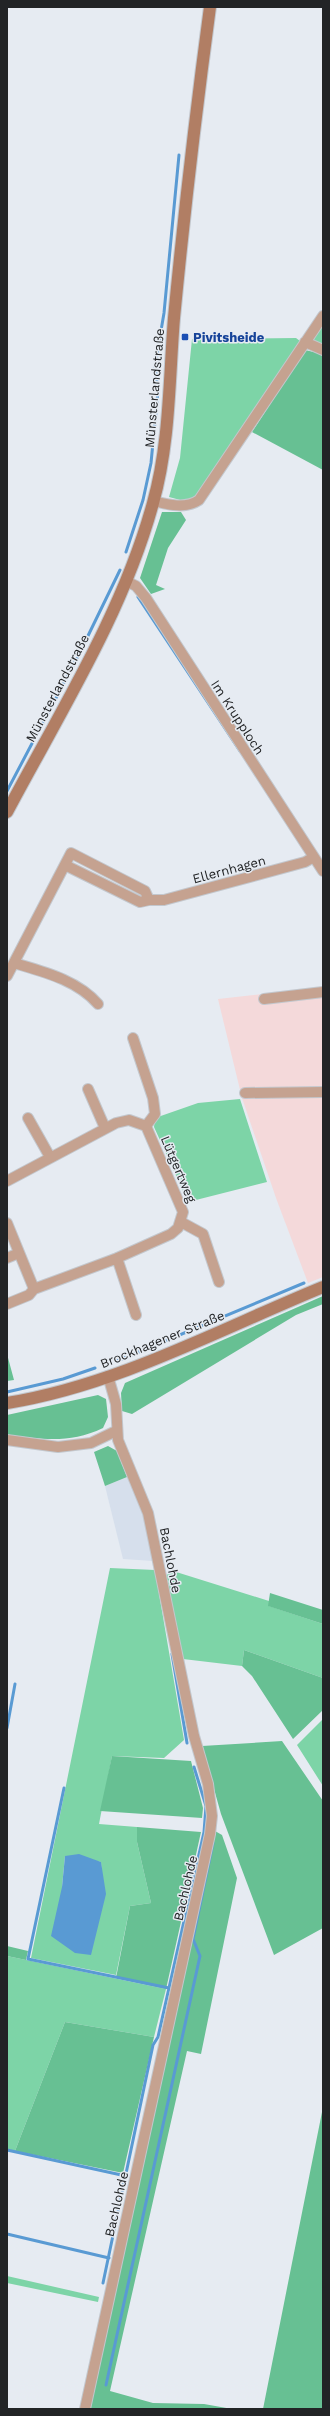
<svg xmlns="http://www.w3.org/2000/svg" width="330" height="2416" font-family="'Work Sans',sans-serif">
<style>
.built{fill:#d6dfec}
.industrial{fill:#f4d9da}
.green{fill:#7dd4a7;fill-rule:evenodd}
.forest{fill:#67c093}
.water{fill:#599ad3}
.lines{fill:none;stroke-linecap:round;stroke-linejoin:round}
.stream{stroke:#599ad3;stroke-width:3}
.street-casing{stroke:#c3c7cd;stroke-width:12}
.secondary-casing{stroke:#c3c7cd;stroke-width:14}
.street{stroke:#c5a290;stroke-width:10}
.secondary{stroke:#b17e64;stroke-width:12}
.transit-dot{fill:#1a4fb4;stroke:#e6ebf2;stroke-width:1.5}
.labels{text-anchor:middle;stroke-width:3;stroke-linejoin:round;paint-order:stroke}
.transit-label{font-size:13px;font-weight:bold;fill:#164399;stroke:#e6ebf2;text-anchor:start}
.street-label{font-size:13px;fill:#222426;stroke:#e6ebf2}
</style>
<rect width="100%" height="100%" fill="#e6ebf2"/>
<!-- built -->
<path class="built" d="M127,1477L143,1514L153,1561L123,1559L105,1486Z"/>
<!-- industrial -->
<path class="industrial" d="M323,987V1277L308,1283L276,1198L242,1098L218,999Z"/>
<!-- green -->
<path class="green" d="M323,322V346L314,343L312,338Z
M296,338L300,341L197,497L184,501L169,497L180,458L192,339Z
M240,1099L267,1182L188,1202L154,1127L155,1118L198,1103Z
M110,1568L155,1570L184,1740L164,1758L112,1756L99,1824L137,1827V1842L151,1903L130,1906L116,1975L31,1958ZM65,1856L101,1862L102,1877L62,1887Z
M173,1571L269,1601V1606L323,1624V1678L244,1650L242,1666L183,1659L165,1576Z
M323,1719V1786L297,1745Z
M7,1956L166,1989L154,2037L65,2022L15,2151L7,2149Z
M7,2276L99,2297L98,2302L7,2283Z"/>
<!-- forest -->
<path class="forest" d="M305,350L318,353L323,356V470L252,432Z
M162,512H181L186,520L168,548L156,585L165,589L151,594L140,578Z
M323,1296V1304L296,1315L132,1414L122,1411L121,1393L125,1383Z
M7,1354L14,1380L7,1381Z
M98,1395L106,1399L108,1417L103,1428C69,1444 43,1439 7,1435V1415Z
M108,1446L117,1451L127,1477L105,1486L94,1452Z
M270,1593L323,1610V1624L268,1606Z
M244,1650L323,1678V1710L293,1739L252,1676L242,1666Z
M282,1741L323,1801V1928L274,1955L221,1814L202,1746Z
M112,1756L191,1761L203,1808L202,1818L100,1811Z
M137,1827L201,1832L166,1989L116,1978L130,1906L151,1903L137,1842Z
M215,1831L222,1835L237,1878L201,2054L187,2051L110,2391L153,2403L204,2404L232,2409H90Z
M7,1946L28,1951L26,1960L7,1956Z
M65,2022L154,2037L123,2173L15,2151Z
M322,2112L323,2409H263Z"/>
<!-- water -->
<path class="water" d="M79,1854L101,1862L106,1894L91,1955L75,1953L51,1936L62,1887L65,1856Z"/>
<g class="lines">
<!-- stream -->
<path class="stream" d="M126,552L143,500L151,463L158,391L155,366L164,313L179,155
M138,597L240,751
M84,644L120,570
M7,791L77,658
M117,1361L304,1283
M7,1392L63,1379L95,1368
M172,1654L187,1743
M7,1728L15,1684
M64,1788L28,1959L169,1988
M7,2150L126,2176
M7,2234L109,2258
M103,2283L153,2045L158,2037L204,1832L206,1806L194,1767
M106,2385L200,1956L193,1939L213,1843"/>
<!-- street casing -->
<g class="street-casing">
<path id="street" d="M305,342L323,350
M154,501C169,505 186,509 199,500L323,316
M126,581L136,586L146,598L323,871
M149,900H164L305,862L314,857
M14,963C44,972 77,980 98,1004
M7,976L71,853L145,891L149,900L140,902L65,865
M264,999L323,992
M133,1038L153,1098L155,1114L146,1126
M88,1089L105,1128
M245,1093L323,1092
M28,1118L50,1157
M7,1181L116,1123L129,1120L146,1126L183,1212L178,1228L171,1234L115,1259L34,1289L29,1295L7,1304
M181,1222L203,1234L219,1282
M7,1223L34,1289
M7,1258L19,1253
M117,1258L136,1315
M7,1440L58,1447L91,1443L116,1431
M85,2409L210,1834L212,1816L208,1784L194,1736L148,1513L118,1440L116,1404L108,1376"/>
</g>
<!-- secondary casing -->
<g class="secondary-casing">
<path id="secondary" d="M7,812C60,712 123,613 153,503C170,443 169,379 174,318C184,214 196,111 210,7
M7,1403C118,1385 220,1329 323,1287"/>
</g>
<!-- street -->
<use href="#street" class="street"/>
<!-- secondary -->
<use href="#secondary" class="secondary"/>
</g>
<!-- markers -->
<rect class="transit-dot" x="181" y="333" width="8" height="8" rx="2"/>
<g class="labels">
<!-- transit labels -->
<g class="transit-label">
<text x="193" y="342">Pivitsheide</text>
</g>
<!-- street labels -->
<g class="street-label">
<text transform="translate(154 388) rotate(-85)" y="5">Münsterlandstraße</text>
<text transform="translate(57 688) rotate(-62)" y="5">Münsterlandstraße</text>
<text transform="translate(238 717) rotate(57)" y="5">Im Krupploch</text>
<text transform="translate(229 869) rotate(-15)" y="5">Ellernhagen</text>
<text transform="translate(179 1169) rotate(67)" y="5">Lütgertweg</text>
<text transform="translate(162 1339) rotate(-22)" y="5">Brockhagener Straße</text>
<text transform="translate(171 1560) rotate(79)" y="5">Bachlohde</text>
<text transform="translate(185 1888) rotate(-77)" y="5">Bachlohde</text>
<text transform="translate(116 2204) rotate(-77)" y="5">Bachlohde</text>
</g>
</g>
<!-- border -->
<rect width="330" height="2416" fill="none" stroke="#222426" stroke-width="16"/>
</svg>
